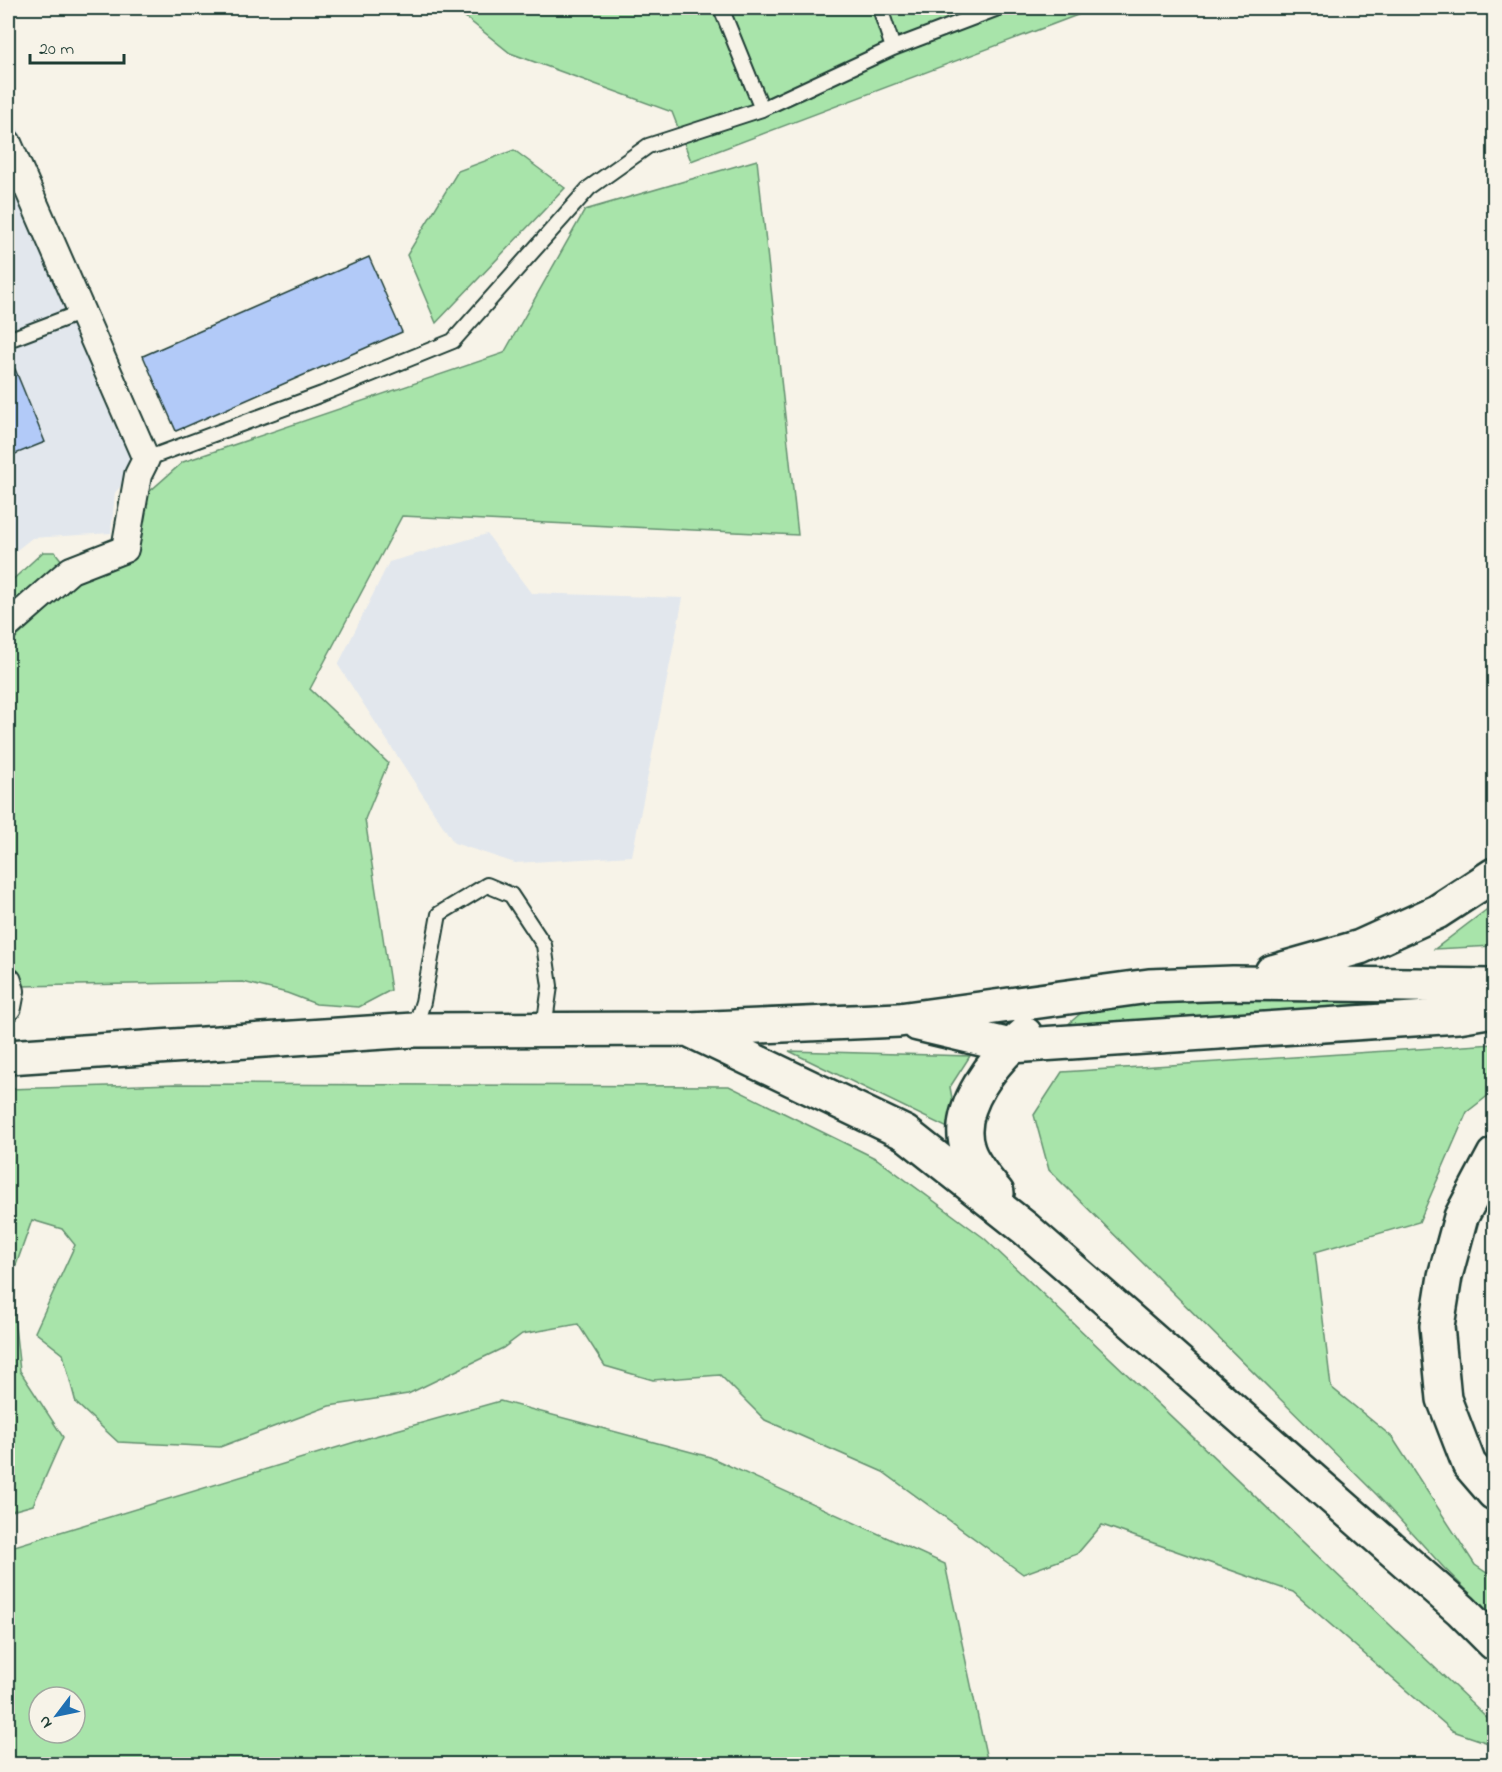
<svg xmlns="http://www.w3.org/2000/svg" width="1502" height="1772" font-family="'Indie Flower',sans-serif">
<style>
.built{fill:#e2e7ed}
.green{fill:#a8e4aa;stroke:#64906f;stroke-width:1.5;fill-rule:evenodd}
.building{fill:#b2caf8;stroke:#1f3d34;stroke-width:1.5}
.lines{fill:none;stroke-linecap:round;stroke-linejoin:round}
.lane-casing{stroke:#1f3d34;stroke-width:18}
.street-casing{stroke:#1f3d34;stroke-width:30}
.secondary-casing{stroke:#1f3d34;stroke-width:38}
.lane{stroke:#f7f3e8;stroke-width:14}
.street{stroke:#f7f3e8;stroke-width:26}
.secondary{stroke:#f7f3e8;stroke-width:33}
</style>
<rect width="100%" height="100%" fill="#f7f3e8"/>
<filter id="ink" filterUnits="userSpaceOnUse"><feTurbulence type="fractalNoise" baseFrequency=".0167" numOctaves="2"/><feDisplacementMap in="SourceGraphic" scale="12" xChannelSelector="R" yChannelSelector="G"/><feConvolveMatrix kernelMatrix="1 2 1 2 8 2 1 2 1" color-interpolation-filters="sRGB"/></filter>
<g filter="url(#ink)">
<!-- built -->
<path class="built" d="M8,105L153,445L115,493L111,533L32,538L8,557Z
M487,534L531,593L683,598L632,856L515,863L454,843L338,665L389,562Z"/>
<!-- green -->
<path class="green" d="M454,8H1096L691,161L672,112L510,53Z
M514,150L565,188L436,323L407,255L458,171Z
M757,160L798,535L402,516L310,689L388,763L365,819L391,990L359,1007L316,1004L287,993L243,982L20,986L8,952V645L86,574L127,552L140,500L183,462L504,353L585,210Z
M43,552H55L65,565L8,615V584Z
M1494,904V946L1435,949Z
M1329,993L1494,999L1066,1026L1088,1007Z
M1494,1044V1091L1467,1112L1419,1222L1315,1252L1331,1387L1392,1437L1475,1565L1494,1578V1617L1445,1569L1377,1495L1049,1170L1034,1115L1062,1072Z
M789,1051L970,1056L950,1087L958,1133Z
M175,1084L729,1086L877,1159L984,1238L1494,1724V1745L1453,1731L1293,1592L1102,1525L1077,1554L1023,1574L883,1472L765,1420L720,1375L653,1380L605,1366L578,1324L522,1334L503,1348L408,1394L329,1406L220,1447L118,1442L76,1403L63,1354L35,1332L75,1245L62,1229L32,1220L15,1268L14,1317L20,1371L63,1437L33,1505L8,1512V1089Z
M500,1401L710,1457L945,1564L988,1764H8V1548L368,1438ZM39,1697H75V1733H39Z"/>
<!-- building -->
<path class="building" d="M369,257L402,332L176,431L143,356Z
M15,369L45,442L8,457V373Z"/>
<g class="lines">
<!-- lane casing -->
<g class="lane-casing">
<path id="lane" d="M721,8L762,109
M880,8L893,48
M8,340L82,312
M146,459L322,394L453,341L589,188L648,146L762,109L893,48L998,8
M414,1030L423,1002L439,914L487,885L511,895L544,945L550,986L544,1028"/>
</g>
<!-- street casing -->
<g class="street-casing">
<path id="street" d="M8,143L146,459L138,475L125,549L71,570L8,625
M8,981L11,991L8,1007"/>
</g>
<!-- secondary casing -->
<g class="secondary-casing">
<path id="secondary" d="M1272,972L1360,947L1437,912L1494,875
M918,1024L1011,1046L1458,1016L1494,1010
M692,1031L905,1133L1026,1229L1461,1610L1494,1643
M8,1057L414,1030L688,1029L899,1020L1149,986L1233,983L1494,986
M1494,1155L1461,1217L1445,1276L1437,1326L1444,1399L1469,1464L1494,1493
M997,1193C987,1181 973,1165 968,1150C953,1108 996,1058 1025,1034"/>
</g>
<!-- lane -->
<use href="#lane" class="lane"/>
<!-- street -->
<use href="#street" class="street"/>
<!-- secondary -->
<use href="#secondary" class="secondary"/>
</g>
</g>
<!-- margin -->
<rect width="1502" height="1772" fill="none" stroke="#f7f3e8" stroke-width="30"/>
<rect x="15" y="15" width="1472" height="1742" fill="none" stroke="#1f3d34" stroke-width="2" filter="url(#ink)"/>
<!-- north arrow -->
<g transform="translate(57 1715) rotate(238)"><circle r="28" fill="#f7f3e8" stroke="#a1aaa0" stroke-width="1.5"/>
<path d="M0-4.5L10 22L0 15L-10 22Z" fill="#1f6fb2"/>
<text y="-9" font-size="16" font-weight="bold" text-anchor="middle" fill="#1f3d34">N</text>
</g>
<!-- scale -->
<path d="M30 54v9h94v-9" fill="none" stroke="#1f3d34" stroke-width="3"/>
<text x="39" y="54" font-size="18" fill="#1f3d34" stroke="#f7f3e8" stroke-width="4.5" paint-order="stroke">20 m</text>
</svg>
